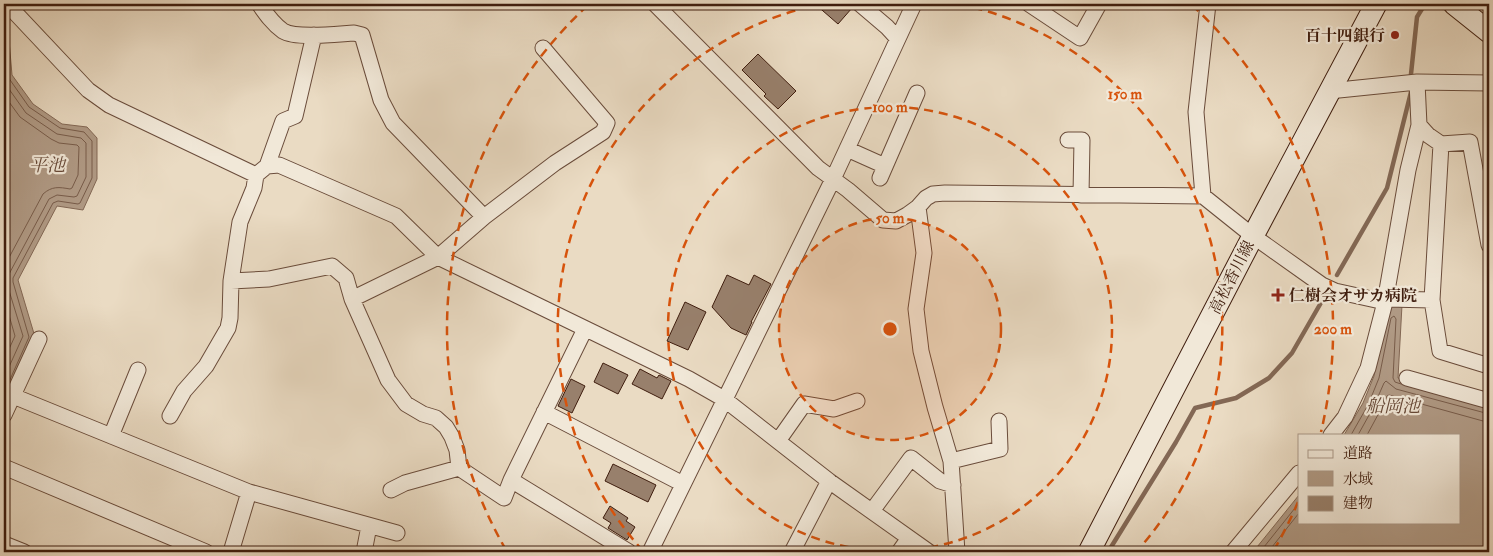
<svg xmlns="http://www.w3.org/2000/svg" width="1493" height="556" font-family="'IM FELL Double Pica','Noto Serif JP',serif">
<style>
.water{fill:#b09a85;stroke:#836855}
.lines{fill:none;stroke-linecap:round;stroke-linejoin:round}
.shore{stroke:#785c4a;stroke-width:1}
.stream{stroke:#836855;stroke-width:4.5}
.building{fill:#98806c;stroke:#3f1d0e}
.minor-casing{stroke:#6a4c3b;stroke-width:17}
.secondary-casing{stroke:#3f1d0e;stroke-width:23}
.minor{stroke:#f1e8d8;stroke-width:15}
.secondary{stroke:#f1e8d8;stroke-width:21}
.ring{fill:none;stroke:#d7530c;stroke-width:2.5;stroke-dasharray:9 6}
.poi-dot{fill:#8f2418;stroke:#f1e8d8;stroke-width:2}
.labels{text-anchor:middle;stroke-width:4.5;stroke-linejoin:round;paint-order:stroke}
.poi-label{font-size:16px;font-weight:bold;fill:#3f1d0e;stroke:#f1e8d8;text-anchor:end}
.street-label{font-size:16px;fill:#3f1d0e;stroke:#f1e8d8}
.water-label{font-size:18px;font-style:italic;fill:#674938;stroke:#f1e8d8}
.centre{fill:#d7530c;stroke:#f1e8d8;stroke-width:2.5}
.ring-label{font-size:15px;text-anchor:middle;font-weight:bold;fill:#d7530c;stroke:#f1e8d8;stroke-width:4.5;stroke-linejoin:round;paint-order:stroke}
</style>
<rect width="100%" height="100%" fill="#eadbc3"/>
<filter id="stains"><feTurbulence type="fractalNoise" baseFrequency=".004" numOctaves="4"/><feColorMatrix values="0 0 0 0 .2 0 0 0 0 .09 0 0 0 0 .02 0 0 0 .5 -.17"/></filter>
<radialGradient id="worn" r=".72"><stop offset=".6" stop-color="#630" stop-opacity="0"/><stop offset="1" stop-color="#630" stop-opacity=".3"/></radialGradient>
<!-- water -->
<path class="water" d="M4,17H7L12,75L33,104L62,124L87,127L97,138V179L83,210L57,206L18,280L35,337L4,405Z
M1389,303L1402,305L1398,378L1489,404V552H1253L1299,495V522H1459V435H1344L1363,403L1374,376Z"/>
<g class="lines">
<!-- shore -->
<path class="shore" d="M4,36L8,77L29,107L60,128L84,132L92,141V178L80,203L78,204L58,201L53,203L13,278V282L29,337L4,393
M4,82L26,113L57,134L81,138L86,143V177L77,196L74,197L57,195L49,199L8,276L7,284L23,336L4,378
M4,95L20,117L51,139L59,143L77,145L79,147L78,175L72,188L70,189C59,187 52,186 43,194L4,267
M4,298L15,336L4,360
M1351,435L1368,405L1379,378L1391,318L1394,316L1396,319L1393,378L1395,382L1401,384
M1358,435L1373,408L1384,383L1386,381L1396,389L1489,414
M1367,435L1380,411L1387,396L1389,395L1483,421L1489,422
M1260,552L1299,503
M1268,552L1299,513"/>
<!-- stream -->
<path class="stream" d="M1411,74L1417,17L1425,4
M1337,275L1387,188L1411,92
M1108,552L1176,442L1195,408L1236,398L1269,378L1292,353L1326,294"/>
</g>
<!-- building -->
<path class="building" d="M815,4H851L852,8L838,24Z
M758,54L796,91L778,109L764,96L766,94L742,70Z
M727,275L749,285L754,275L771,284L751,322H752L746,335L731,328L712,307Z
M685,302L706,312L688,350L667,341Z
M603,363L628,375L618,394L594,382Z
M640,369L657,378L659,375L671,381L662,399L632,384Z
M571,379L585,386L572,413L558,406Z
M613,464L656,485L648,502L605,481Z
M610,506L628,518L626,521L635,527L627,540L608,528L611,523L603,518Z"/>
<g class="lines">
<!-- minor casing -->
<g class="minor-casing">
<path id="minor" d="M7,4L88,90L109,105L256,175L267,166L279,165L396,216L438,257L689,379L724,399L829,481L929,552
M259,4C266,14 273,24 283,31C296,39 337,34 354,33L362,35L381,100L393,123L484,217
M655,4L818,168L848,190L883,220L896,221L907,215L918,207L926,198L933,194L945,193L1203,196L1253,236L1322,285L1335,291L1385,302L1387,299L1432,300
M860,4L887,27L898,39
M1029,4L1080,38L1099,4
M1329,91L1417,82L1489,83
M1419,125L1428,135L1441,144L1432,300L1440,351L1489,366
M1068,140H1082L1081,195
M1441,144L1470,142L1489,245
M847,149L885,166
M267,166L283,121L295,116L314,35
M880,178L917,93
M1203,196L1196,112L1208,4
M918,207L924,253L916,309L921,351L935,407L951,461L957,552
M231,281L269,279L332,266L346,278L352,299L388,380L406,404L423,414L436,418L446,427L452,437L457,450L459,468
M352,299L438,257L484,217L555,163L603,132L607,123L543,48
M585,329L511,480L629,552
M1407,378L1489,401
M13,396L249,492L397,533
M544,412L683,484
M4,415L39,339
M170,416L184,391L206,366L228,328L230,318L231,281L240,222L254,188L256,175
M1331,435L1345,417L1368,368L1385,302L1408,170L1419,125L1417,82
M111,436L138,370
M778,441L804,404L834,409L857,401
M951,461L1000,449L999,421
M4,467L206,552
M391,490L405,483L459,468L504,498L511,480
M872,511L911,458L940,481L953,485
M4,544L24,552
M231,552L249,492
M364,552L369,526
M650,552L833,179L914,4
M792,552L829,481
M899,552L909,538
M1233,552L1299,473"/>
</g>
<!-- secondary casing -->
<g class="secondary-casing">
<path id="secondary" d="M1454,4L1489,32
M1089,552L1253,236L1376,4"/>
</g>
<!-- minor -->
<use href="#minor" class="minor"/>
<!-- secondary -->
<use href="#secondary" class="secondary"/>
</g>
<!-- distance rings -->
<circle cx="890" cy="329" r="111" fill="#d7530c" fill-opacity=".12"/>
<g class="ring">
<circle cx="890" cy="329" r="111"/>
<circle cx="890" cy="329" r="222"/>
<path d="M643 551A332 332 0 0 1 821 4M959 4A332 332 0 0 1 1137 551"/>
<path d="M1298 502A443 443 0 0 1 1274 550M506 550A443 443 0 0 1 588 5M1192 5A443 443 0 0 1 1321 432"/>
</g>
<!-- markers -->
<g class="poi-dot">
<circle cx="1395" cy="35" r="5"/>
<path d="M1275.5 287.5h5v5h5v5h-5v5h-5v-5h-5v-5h5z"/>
</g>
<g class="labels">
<!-- poi labels -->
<g class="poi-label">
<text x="1385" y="41">百十四銀行</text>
<text x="1289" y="301" text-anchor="start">仁樹会オサカ病院</text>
</g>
<!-- street labels -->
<g class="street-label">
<text transform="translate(1231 277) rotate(-63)" y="6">高松香川線</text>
</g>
<!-- water labels -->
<g class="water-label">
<text x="47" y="171">平池</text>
<text x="1393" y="412">船岡池</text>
</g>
</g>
<circle cx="890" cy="329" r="8" class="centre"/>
<g class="ring-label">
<text x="1125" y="99">150 m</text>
<text x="890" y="112">100 m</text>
<text x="890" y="223">50 m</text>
<text x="1333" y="334">200 m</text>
</g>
<!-- margin -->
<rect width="1493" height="556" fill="none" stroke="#eadbc3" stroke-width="20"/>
<rect x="5" y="5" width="1483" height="546" fill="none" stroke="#3f1d0e" stroke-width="2.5"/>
<rect x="10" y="10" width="1473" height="536" fill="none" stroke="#3f1d0e"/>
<!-- legend -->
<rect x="1298" y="434" width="162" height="90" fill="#f1e8d8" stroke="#aa9787"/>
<rect x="1308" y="450" width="25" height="8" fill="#f1e8d8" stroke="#aa9787"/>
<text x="1343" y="458" font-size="15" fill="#3f1d0e">道路</text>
<rect x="1308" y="471" width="25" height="15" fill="#b09a85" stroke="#aa9787"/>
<text x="1343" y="484" font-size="15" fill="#3f1d0e">水域</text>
<rect x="1308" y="496" width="25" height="15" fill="#98806c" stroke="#aa9787"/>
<text x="1343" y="508" font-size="15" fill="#3f1d0e">建物</text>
<rect width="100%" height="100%" filter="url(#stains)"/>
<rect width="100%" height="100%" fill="url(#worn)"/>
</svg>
